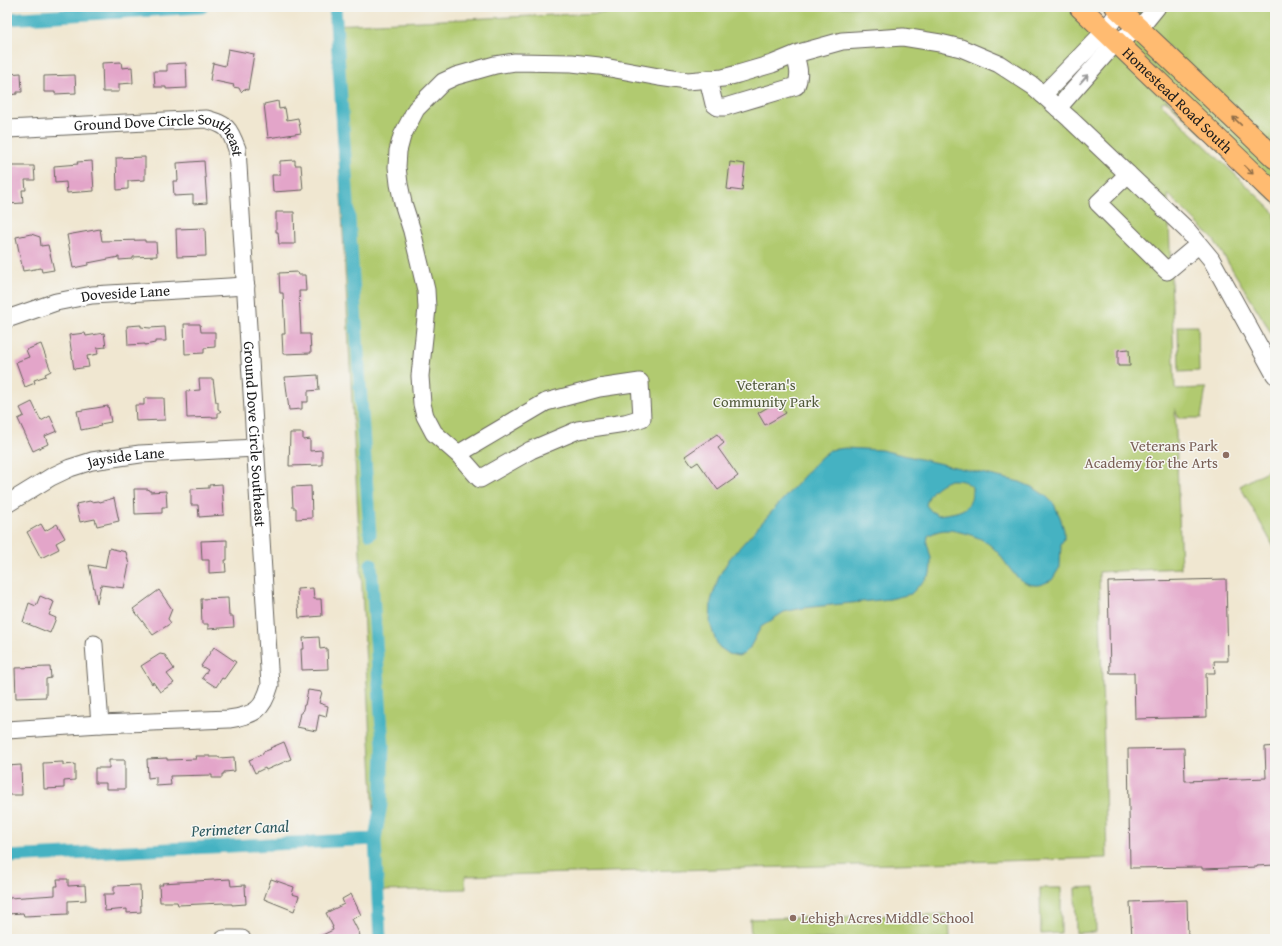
<svg xmlns="http://www.w3.org/2000/svg" width="1282" height="946" font-family="'Gentium Book Plus',serif">
<style>
.green{fill:#b1ca70;stroke:#667346}
.water{fill:#45b2c2;stroke:#30676f;fill-rule:evenodd}
.lines{fill:none;stroke-linecap:round;stroke-linejoin:round}
.canal{stroke:#45b2c2;stroke-width:13}
.building{fill:#e3a5c9}
.minor-casing{stroke:#66635b;stroke-width:19}
.major-casing{stroke:#66635b;stroke-width:23}
.minor{stroke:#fff;stroke-width:17}
.major{stroke:#ffbb71;stroke-width:21}
.oneway{stroke:#999}
.oneway2{stroke:#8e6c46}
.education-dot{fill:#8d6e63;stroke:#f6f6f2;stroke-width:1.5}
.labels{text-anchor:middle;stroke-width:3;stroke-linejoin:round;paint-order:stroke}
.street-label{font-size:15px;fill:#1c1c1c;stroke:#f6f6f2}
.park-label{font-size:15px;fill:#505939;stroke:#f6f6f2}
.education-label{font-size:15px;fill:#785e54;stroke:#f6f6f2;text-anchor:end}
.water-label{font-size:16px;font-style:italic;fill:#2c585e;stroke:#f6f6f2}
</style>
<rect width="100%" height="100%" fill="#f6f6f2"/>
<filter id="ink" filterUnits="userSpaceOnUse"><feTurbulence type="fractalNoise" baseFrequency=".025" numOctaves="2"/><feDisplacementMap in="SourceGraphic" scale="8" xChannelSelector="R" yChannelSelector="G"/><feConvolveMatrix kernelMatrix="1 2 1 2 8 2 1 2 1" color-interpolation-filters="sRGB"/></filter>
<filter id="wash" filterUnits="userSpaceOnUse"><feTurbulence type="fractalNoise" baseFrequency=".012" numOctaves="4" result="noise"/><feDisplacementMap in="SourceGraphic" scale="16" xChannelSelector="R" yChannelSelector="G"/><feGaussianBlur stdDeviation="0.9" result="paint"/><feColorMatrix in="noise" values="0 0 0 0 0 0 0 0 0 0 0 0 0 0 0 0 0 1.4 0 .05"/><feComposite in="paint" operator="in"/></filter>
<g filter="url(#wash)">
<rect width="100%" height="100%" fill="#f0e7d1"/>
<!-- green -->
<path class="green" d="M733,7H1071L1275,203L1169,103L1166,101L1162,102L1161,103L1165,107L1275,213V342L1266,324L1214,240L1168,194L1175,389L1206,388L1201,418H1178L1175,408L1181,568L1099,572L1107,858L465,876L466,889L378,891L332,25Z
M1099,7H1106L1275,168V184L1119,35L1122,30Z
M1126,7H1275V148Z
M1178,326H1198L1199,371L1179,372Z
M1275,466V549L1240,486Z
M1095,887L1096,932L1076,933L1075,888Z
M1040,888H1061V933L1041,934Z
M949,914L950,939H751L750,919Z"/>
<!-- water -->
<path class="water" d="M845,448L881,450L1020,482L1034,488L1046,496L1054,504L1060,517L1064,530V539L1061,544L1060,567L1052,580C1047,582 1040,586 1034,585C1013,583 1006,558 991,546C982,538 972,535 960,532C948,529 939,529 928,536L927,543L931,558V566L930,574L911,594L890,599L803,608L784,612L761,627L749,649L744,654L738,656L729,654L719,647L715,639L710,623L711,601L719,576L730,558L821,457L830,450ZM950,480C959,480 965,480 972,487C973,512 959,512 938,515L931,511L926,505C929,491 938,485 950,480Z"/>
<g class="lines">
<!-- canal -->
<path class="canal" d="M335,7L370,534
M7,19L202,7
M371,564L383,746L381,805L375,839
M7,857L375,839L380,939"/>
</g>
<g id="blocks">
<!-- building -->
<path class="building" d="M228,49L254,54L248,90L244,89L241,92L239,88L233,87L234,85L210,80L213,63L225,66Z
M121,62L122,68L132,67L133,83L119,84V92H103L102,63Z
M186,63L187,88L166,89V87H155L154,71H167V64Z
M21,73L22,92H17V94L7,95V74Z
M75,75L76,93L55,94V92H44V76Z
M278,101L279,109L285,108L287,120L298,118L301,133L268,138L264,104Z
M145,157V180L128,181V189L117,190L116,158Z
M295,160V165H301L303,190L273,192L272,175H280V161Z
M92,161L94,191L67,193L66,182L55,183L54,166L78,164L77,162Z
M204,161L207,203L193,204V195L174,196L173,181H178L177,163Z
M730,162L745,164L742,191L727,189Z
M7,166H34L35,180H25L26,190H22L23,203L7,204Z
M276,212H294L295,244H279L278,232H276Z
M205,228L206,256L177,257L176,229Z
M100,229L102,241L145,240V242H156L157,256L133,257V259L119,260V257L88,263V265L73,268L67,235Z
M31,234L40,237L41,246L48,245L54,270L42,272L41,268L23,271L16,237Z
M297,272L298,275H305L306,291H299L301,334H310L311,353L283,354L282,334H285L284,314L283,293H280L279,273Z
M184,324H200L201,332H215V347L204,348V353L185,354Z
M141,325V327L150,328L165,327L166,341H155V343L145,345V344L128,345L127,326Z
M85,333L86,336L104,333L106,347L97,348L98,354L87,356L89,367L74,369L69,335Z
M41,344L51,371L45,374L46,376L34,380L35,383L25,387L16,362L29,357L26,350Z
M1129,349L1130,366H1118V350Z
M318,375L319,390L308,391V402H302V409L289,410L285,377Z
M199,379H213L216,402H218V409L221,411L218,413V417L187,418L186,391L200,390Z
M146,398H164L165,420L136,421L135,405H144V399Z
M778,401L786,413L765,425L758,413Z
M32,402L41,421L50,416L57,431L45,436L48,444L33,451L18,419L24,416L20,408Z
M108,406L111,422L100,424L101,426L81,430L77,411Z
M290,433H303V440L310,439V451L322,450V465L289,466Z
M717,434L724,443L718,448L738,476L718,490L698,462L692,466L685,456Z
M222,484L224,515L199,517L198,505H191V489L209,488V485Z
M311,486L312,518L296,519V508H293L292,487Z
M134,489H147L150,490V492L166,491L167,507H162V513L135,514Z
M114,498L119,521L97,526L95,519L80,522L76,504L90,501L91,502L99,501L100,502Z
M41,524L45,531L57,524L65,538L56,543L59,549L41,558L27,532Z
M227,540V560H225L226,572L209,573V560H202L201,541Z
M109,548L126,552L129,565L124,588L101,585L97,603L89,565L105,568Z
M1226,579L1228,661H1214L1215,673H1206L1207,717L1135,719L1134,673H1110L1108,582Z
M313,588L314,599H321L322,616L299,618L297,589Z
M159,590L172,609L168,619L171,623L153,635L133,609Z
M40,596L54,602L49,615L56,618L50,633L23,622L29,603L36,606Z
M228,598L229,616H233L234,627L208,629V624H202L201,599Z
M319,637L320,649L327,648L328,669L302,670L301,649H304L303,638Z
M214,647L236,662L224,679L222,678L216,687L202,678L208,670L201,666Z
M160,654L165,655L174,669L167,674L174,683L160,692L153,682L152,684L141,666Z
M50,667L51,678L46,679V697L16,698L15,668Z
M308,690L322,692L319,703L328,706L326,717L319,715L316,731L297,727L300,713H302L304,705H305Z
M284,742L291,759L266,770L265,768L255,773L249,760L263,754V752L271,749L270,748Z
M1275,746V865L1257,866V867L1202,869V867L1130,868L1128,749L1184,748L1185,781L1266,778L1265,747Z
M195,756H210V757H219V758L234,757L235,771L224,772V774H222V778H212V775L170,776L171,785L156,786V777L148,778L147,759L167,758V760L196,759Z
M109,760H125V789H106V783H95V768H109Z
M63,762V765L75,764V780L64,781V788L44,789L43,763Z
M21,765L22,795H7V766Z
M57,879H68V886L85,885L86,900L68,901V914L24,916L23,913L7,914V901L9,900V898L55,895V886H58Z
M230,879L231,886L245,885L246,904L232,905V904H224L223,903L178,905L177,902H160L159,885H163L162,883Z
M271,879L294,887L292,894L299,896L294,911L264,899Z
M140,885L141,912L127,913V909L105,911L104,894H114V886Z
M351,894L361,915L352,919L360,935L351,939H314L333,930L332,927H333L326,913L344,904L342,899Z
M1187,900L1188,939H1132L1130,902Z"/>
</g>
</g>
<g filter="url(#ink)">
<use href="#blocks" fill-opacity="0" stroke="#66635b" stroke-width="1"/>
<g class="lines">
<!-- minor casing -->
<g class="minor-casing">
<g id="minor">
<path d="M708,79L714,104L718,107H725L796,86C801,75 798,66 795,55"/>
<path d="M1043,95L1105,31L1122,7"/>
<path d="M1058,108L1116,42L1140,28L1157,7"/>
<path id="s1" d="M7,129L206,119C227,125 229,127 237,149L270,685C263,710 255,715 229,719L100,724L7,730"/>
<path d="M1128,174L1098,203L1167,271L1198,245"/>
<path id="s2" d="M7,319L56,302L92,295L246,286"/>
<path d="M458,454L546,402L599,388L640,382L642,418L625,423L578,430L531,450L480,479L458,454L434,433L425,416L422,404L420,376L427,308L426,290L412,231L403,203L399,184L397,167L398,151L402,136L416,109L443,82L456,76L495,65L515,62L572,63L599,66L659,77L687,81L723,78L738,74L772,64L799,53L842,41L903,37L940,43L961,48L999,64L1033,86L1070,119L1187,230L1211,259L1275,375"/>
<path id="s3" d="M7,504L51,477L70,468L92,461L140,454L256,448"/>
<path d="M94,644L100,724"/>
<path d="M224,939H242"/>
</g>
</g>
<!-- major casing -->
<g class="major-casing">
<g id="major">
<path id="s4" d="M1080,7L1275,194"/>
<path d="M1116,7L1275,158"/>
</g>
</g>
<!-- minor -->
<use href="#minor" class="minor"/>
<!-- major -->
<use href="#major" class="major"/>
</g>
<!-- one-way arrows -->
<defs><path id="oneway-shaft" d="M-6 0H5M1.5-3L5.5 0L1.5 3" fill="none" stroke-width="1.6" stroke-linecap="round" stroke-linejoin="round"/></defs>
<use class="oneway" href="#oneway-shaft" transform="translate(1084 79) rotate(-48)"/>
<g class="oneway2">
<use href="#oneway-shaft" transform="translate(1237 121) rotate(-136)"/>
<use href="#oneway-shaft" transform="translate(1249 170) rotate(44)"/>
</g>
</g>
<!-- markers -->
<g class="education-dot">
<circle cx="1226" cy="455" r="4"/>
<circle cx="793" cy="918" r="4"/>
</g>
<g class="labels">
<!-- street labels -->
<g class="street-label">
<text dy="5" stroke="none"><textPath href="#s4" startOffset="135">Homestead Road South</textPath></text>
<text dy="5" stroke="none"><textPath href="#s1" startOffset="160">Ground Dove Circle Southeast</textPath></text>
<text dy="5" stroke="none"><textPath href="#s2" startOffset="122">Doveside Lane</textPath></text>
<text dy="5" stroke="none"><textPath href="#s1" startOffset="531">Ground Dove Circle Southeast</textPath></text>
<text dy="5" stroke="none"><textPath href="#s3" startOffset="130">Jayside Lane</textPath></text>
</g>
<!-- park labels -->
<g class="park-label">
<text x="766" y="390">Veteran's<tspan x="766" dy="17">Community Park</tspan></text>
</g>
<!-- education labels -->
<g class="education-label">
<text x="1218" y="451">Veterans Park<tspan x="1218" dy="17">Academy for the Arts</tspan></text>
<text x="801" y="923" text-anchor="start">Lehigh Acres Middle School</text>
</g>
<!-- water labels -->
<g class="water-label">
<text transform="translate(240 828) rotate(-3)" y="6">Perimeter Canal</text>
</g>
</g>
<!-- margin -->
<rect width="1282" height="946" fill="none" stroke="#f6f6f2" stroke-width="24"/>
</svg>
